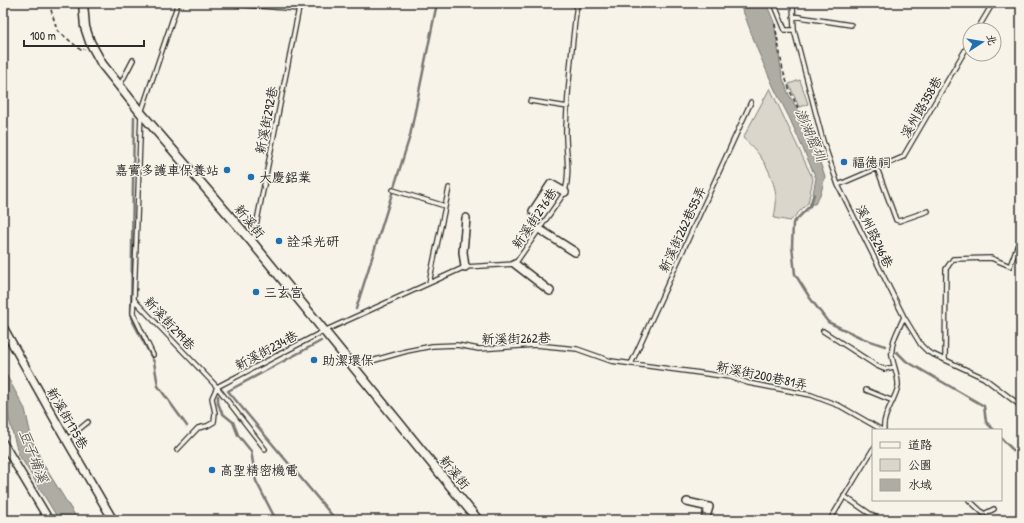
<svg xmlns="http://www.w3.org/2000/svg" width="1024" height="523" font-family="'Patrick Hand','LXGW WenKai TC',sans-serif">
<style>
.green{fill:#dad6cc;stroke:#82807c}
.water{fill:#afaca4;stroke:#7a7874}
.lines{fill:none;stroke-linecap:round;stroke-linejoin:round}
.stream{stroke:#7a7874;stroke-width:2.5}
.service-casing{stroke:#2b2b2b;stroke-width:6}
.minor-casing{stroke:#2b2b2b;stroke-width:10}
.tertiary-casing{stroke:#2b2b2b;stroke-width:11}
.path{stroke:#2b2b2b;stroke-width:1.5;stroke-dasharray:4 3;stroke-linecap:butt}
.service{stroke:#f7f3e8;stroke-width:3.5}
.minor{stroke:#f7f3e8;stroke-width:7}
.tertiary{stroke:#f7f3e8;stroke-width:8}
.poi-dot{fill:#1f6fb2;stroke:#f7f3e8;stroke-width:1.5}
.labels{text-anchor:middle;stroke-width:3;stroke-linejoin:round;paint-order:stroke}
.street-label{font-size:13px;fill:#2b2b2b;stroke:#f7f3e8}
.poi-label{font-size:13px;fill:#2b2b2b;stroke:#f7f3e8;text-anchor:start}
.water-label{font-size:14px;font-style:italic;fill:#53524f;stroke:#f7f3e8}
</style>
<rect width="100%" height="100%" fill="#f7f3e8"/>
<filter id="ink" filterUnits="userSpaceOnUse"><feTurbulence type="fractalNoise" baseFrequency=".025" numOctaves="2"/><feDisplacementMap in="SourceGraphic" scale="8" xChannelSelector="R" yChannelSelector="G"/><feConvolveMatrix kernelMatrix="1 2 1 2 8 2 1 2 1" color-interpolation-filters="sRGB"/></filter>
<g filter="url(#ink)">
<!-- green -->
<path class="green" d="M800,80L808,104L799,107L789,84Z
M770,88L813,179L808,203L790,221L774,218C775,211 777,203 776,196C773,173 761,153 743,138Z"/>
<!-- water -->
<path class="water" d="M739,3H766L774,22L782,76L789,95L803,118L825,176L821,193L815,204H811L816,178L789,117L775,90L757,49L745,16Z
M3,369L25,409L32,440L43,464L78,520H59L18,453L6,408L3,403Z"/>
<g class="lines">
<!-- stream -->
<path class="stream" d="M134,117L131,318L154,362L158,386L187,426
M814,194L810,206L793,223L792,246L795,274L810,298L828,322L864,339L885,346
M356,309L410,136L437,3
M321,341L228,391L336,520
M897,352L906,361L984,406L986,422L994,430
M218,396V403L222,413L233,422L238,435L251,451L256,481L276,520
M1001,438L1021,458"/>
<!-- service casing -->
<g class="service-casing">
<path id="service" d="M178,3L141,113L134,299L137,303L217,387L265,449
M217,3L299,9
M774,3L785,30H794
M793,3L794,30L823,141L838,185L904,317L921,345L928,352L984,378L1021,406
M793,16L851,25
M977,30L993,3
M120,85L133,60
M530,101L568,107
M877,168L896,220L899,221L928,211
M838,185L903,157L970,42
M393,190L445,206
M253,241L300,3
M429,283L449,188
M134,299L133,313L153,355
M823,331L877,366L884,369L894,367
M945,360L946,269L953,259L991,258L1010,266L1021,236
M631,364L751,102
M354,366L407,351L432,346L457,345L479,349L536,345L577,349L611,361L730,377L748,383L811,395L840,406L882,430
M866,390L893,401
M884,430C882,415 895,401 898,386C899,378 893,364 892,356C890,343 899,329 904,317
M66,440L88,422
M177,450L198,428L207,426L214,422L215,413L212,398L217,387L324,331L465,267L515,264L565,192C571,171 565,149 566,128C568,86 572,45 577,3
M844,496L879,520
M969,500L984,514L994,509
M830,520L873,449"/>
</g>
<!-- minor casing -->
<g class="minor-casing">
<path id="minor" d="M533,211L551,184L565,192
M539,229L575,252
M515,264L550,291
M465,267L463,252L466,218
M3,327L63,434L113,520
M3,443L49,520
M687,502L709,507L705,520"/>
</g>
<!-- tertiary casing -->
<g class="tertiary-casing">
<path id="tertiary" d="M83,3L85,27L90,42L102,64L141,113L252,242L478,520"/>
</g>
<!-- path -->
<path class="path" d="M49,3L57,30L82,51L84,49
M775,24L783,71L790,91L815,144L817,143"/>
<!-- service -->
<use href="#service" class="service"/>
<!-- minor -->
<use href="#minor" class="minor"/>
<!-- tertiary -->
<use href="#tertiary" class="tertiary"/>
</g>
</g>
<!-- markers -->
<g class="poi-dot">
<circle cx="844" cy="162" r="4"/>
<circle cx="227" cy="170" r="4"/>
<circle cx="251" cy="177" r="4"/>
<circle cx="279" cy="241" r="4"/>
<circle cx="256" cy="292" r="4"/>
<circle cx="314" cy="360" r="4"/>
<circle cx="212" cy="470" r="4"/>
</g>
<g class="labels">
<!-- street labels -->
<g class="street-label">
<text transform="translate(921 107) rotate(-60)" y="5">溪州路358巷</text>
<text transform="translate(266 120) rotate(-79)" y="5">新溪街292巷</text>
<text transform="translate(534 218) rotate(-56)" y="5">新溪街276巷</text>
<text transform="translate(250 221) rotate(50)" y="5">新溪街</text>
<text transform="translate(682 229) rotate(-65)" y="5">新溪街262巷55弄</text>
<text transform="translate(875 236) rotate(64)" y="5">溪州路246巷</text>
<text transform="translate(170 323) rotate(47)" y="5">新溪街299巷</text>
<text transform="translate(516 338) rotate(-1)" y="5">新溪街262巷</text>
<text transform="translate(266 350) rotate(-28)" y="5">新溪街234巷</text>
<text transform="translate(762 375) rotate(12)" y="5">新溪街200巷81弄</text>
<text transform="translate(68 418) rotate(60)" y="5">新溪街175巷</text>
<text transform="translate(455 472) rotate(51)" y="5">新溪街</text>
</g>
<!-- poi labels -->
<g class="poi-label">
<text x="852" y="167">福德祠</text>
<text x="219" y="175" text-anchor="end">嘉實多護車保養站</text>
<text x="259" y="182">大慶鋁業</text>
<text x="287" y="246">詮采光研</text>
<text x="264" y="297">三玄宫</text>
<text x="322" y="365">助潔環保</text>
<text x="220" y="475">高聖精密機電</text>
</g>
<!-- water labels -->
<g class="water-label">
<text transform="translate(811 135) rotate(66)" y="5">澎湖窟圳</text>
<text transform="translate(34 456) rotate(69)" y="5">豆子埔溪</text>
</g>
</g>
<!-- margin -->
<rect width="1024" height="523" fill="none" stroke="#f7f3e8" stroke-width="16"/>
<rect x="8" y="8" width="1008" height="507" fill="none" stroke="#2b2b2b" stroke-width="1.5" filter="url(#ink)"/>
<!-- legend -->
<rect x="872" y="429" width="130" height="72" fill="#f7f3e8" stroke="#a5a39c"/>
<rect x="880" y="442" width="20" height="6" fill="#f7f3e8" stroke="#a5a39c"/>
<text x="908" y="449" font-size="12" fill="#2b2b2b">道路</text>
<rect x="880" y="459" width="20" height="12" fill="#dad6cc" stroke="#a5a39c"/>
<text x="908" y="469" font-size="12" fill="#2b2b2b">公園</text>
<rect x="880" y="479" width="20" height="12" fill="#afaca4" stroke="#a5a39c"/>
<text x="908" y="489" font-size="12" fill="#2b2b2b">水域</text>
<!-- north arrow -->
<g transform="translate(982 42) rotate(78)"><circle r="19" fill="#f7f3e8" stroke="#a5a39c"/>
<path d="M0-3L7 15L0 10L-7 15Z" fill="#1f6fb2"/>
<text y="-6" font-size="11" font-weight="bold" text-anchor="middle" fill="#2b2b2b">北</text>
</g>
<!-- scale -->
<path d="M24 40v6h120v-6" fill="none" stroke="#2b2b2b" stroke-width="2"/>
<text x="30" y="40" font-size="12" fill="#2b2b2b" stroke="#f7f3e8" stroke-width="3" paint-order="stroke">100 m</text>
</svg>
